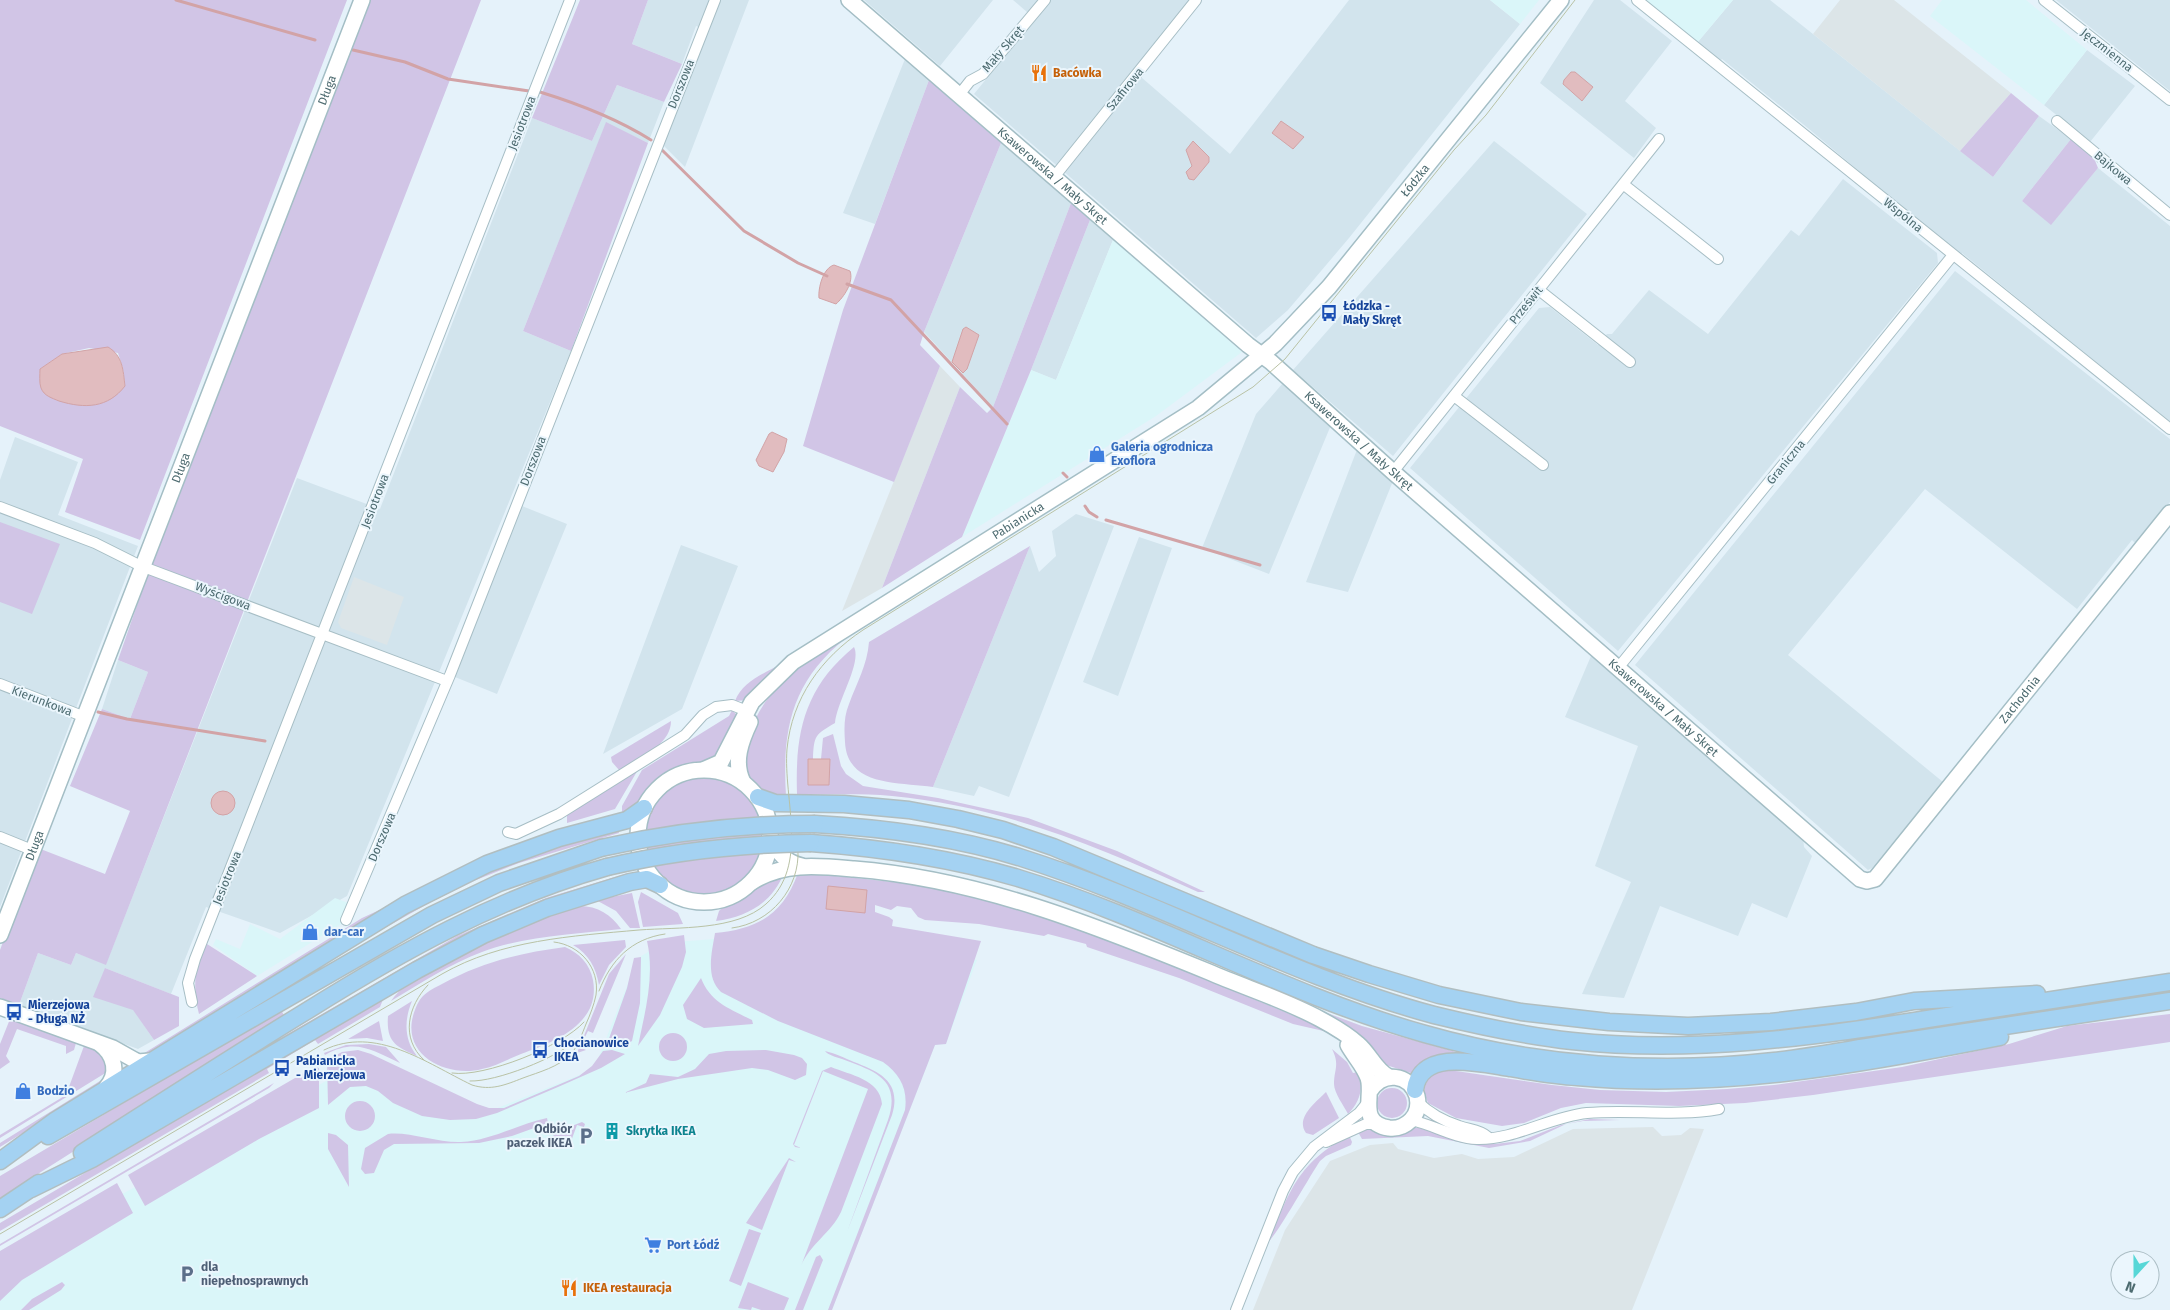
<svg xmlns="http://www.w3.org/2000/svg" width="2170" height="1310" font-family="'Fira Sans',sans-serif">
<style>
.residential{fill:#d2e4ed}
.commercial{fill:#daf6f9}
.industrial{fill:#dce5e8}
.green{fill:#d1c5e6;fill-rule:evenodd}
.water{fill:#e1bcbf;stroke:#d2a3a6}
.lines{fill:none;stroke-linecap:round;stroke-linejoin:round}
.stream{stroke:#d2a3a6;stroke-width:3}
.street-casing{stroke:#a7bec5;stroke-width:12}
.secondary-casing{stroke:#a4bec5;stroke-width:18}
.primary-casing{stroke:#b1bec0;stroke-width:19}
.street{stroke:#fff;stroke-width:10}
.secondary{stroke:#fff;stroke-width:15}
.primary{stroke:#a4d2f2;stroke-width:16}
.tram{stroke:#b9c2a5;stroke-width:1}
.primary-bridge-casing{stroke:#b1bec0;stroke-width:19;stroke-linecap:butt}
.primary-bridge{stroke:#a4d2f2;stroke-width:16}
.labels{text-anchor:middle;stroke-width:4;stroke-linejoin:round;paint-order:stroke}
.street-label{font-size:12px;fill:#4d6b70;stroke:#ebf6fd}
.food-label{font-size:12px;font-weight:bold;fill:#c56008;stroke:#ebf6fd;text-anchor:start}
.transit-label{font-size:12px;font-weight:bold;fill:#164399;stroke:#ebf6fd;text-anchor:start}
.shop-label{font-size:12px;font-weight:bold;fill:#366cbe;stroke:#ebf6fd;text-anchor:start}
.service-label{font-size:12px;font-weight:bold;fill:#4e5e75;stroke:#ebf6fd;text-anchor:end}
.culture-label{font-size:12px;font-weight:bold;fill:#0d838f;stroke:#ebf6fd;text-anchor:start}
</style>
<rect width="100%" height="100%" fill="#e5f2fa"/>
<!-- residential -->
<path class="residential" d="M648,0H749L685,167L662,144L707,30L696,26L682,64L632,44Z
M864,0H993L940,66Z
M1013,0H1191L1134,71L1230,154L1349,0H1490L1520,24L1349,238L1288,310L1256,338L974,94L1035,19Z
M1594,0H1620L1672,41L1625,101L1656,128L1634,158L1540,83Z
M1733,0H1770L1993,177L2039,116L2071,139L2022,201L2051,224L2098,168L2170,226V422L1962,253L1960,256L1809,129L1722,59L1720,61L1697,43Z
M2056,0H2170V91Z
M2087,50L2135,86L2090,142L2044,105Z
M905,59L929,80L875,224L843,213Z
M617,85L664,102L648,143L606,123L523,331L571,351L347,896L280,933L206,907L171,994L105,968L154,1040L138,1049L19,1005L38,953L71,965L76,953L106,964L297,478L380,509L532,118L592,141Z
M1494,141L1587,214L1393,456L1293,370Z
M1001,143L1071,203L993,407L924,332Z
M1843,179L1937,253L1938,263L1618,651L1410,468L1539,308L1550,307L1598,345L1607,334H1612L1649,290L1708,334L1791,230L1799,236Z
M1090,220L1113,240L1056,380L1031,370Z
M1955,271L2170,439V502L2136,544L2132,540L2077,609L1925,489L1788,655L1943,782L1872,868L1868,870L1635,665Z
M1283,383L1331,425L1269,574L1202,548L1256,414Z
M15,437L78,462L58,515L138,546L0,907V480Z
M1358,447L1393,481L1348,592L1306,582Z
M522,506L567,524L497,694L455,677Z
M1076,514L1114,526L1009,797L979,786L974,796L933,787L1030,546L1039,572L1056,556L1052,531Z
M1139,537L1172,548L1118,696L1083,682Z
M681,545L738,566L682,709L603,754Z
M1591,656L1803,837L1804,847L1812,856L1787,918L1752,903L1738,936L1660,906L1624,998L1582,994L1631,882L1595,866L1638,746L1565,717Z
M118,660L148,672L130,719L102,709Z"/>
<!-- commercial -->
<path class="commercial" d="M1490,0H1539L1520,24Z
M1643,0H1733L1697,43Z
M1942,0H2026L2087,50L2044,105L1930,16Z
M1113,240L1242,352L1156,416L962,537L1031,370L1056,380Z
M335,898L351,904L343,923L257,976L213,945L216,939L240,949L250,924L280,939Z
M714,939L919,947L977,960L946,1044L935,1045L832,1310H0V1262L371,1056L490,1111L594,1069L638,958L663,943Z"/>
<!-- industrial -->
<path class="industrial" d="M1840,0H1894L2011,93L1960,151L1813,34Z
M940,366L960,387L882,588L842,611Z
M354,577L404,597L387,645L341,628L338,622Z
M1653,1127L1662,1136L1681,1135L1690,1128L1704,1129L1632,1310H1253L1285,1230L1330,1161L1370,1145L1393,1143L1398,1149L1434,1158L1462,1154L1478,1159L1514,1157L1573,1129Z"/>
<!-- green -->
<path class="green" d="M0,0H347L140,540L65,512L83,459L0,426ZM89,348L118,353L123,369L125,386L40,369L62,354Z
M369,0H481L106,965L76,953L71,965L38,953L19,1005L0,998V950L38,848L105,874L130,811L70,786L102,709L130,719L148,672L118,660L153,559Z
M580,0H648L632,44L682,64L664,102L617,85L592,141L532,118Z
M929,80L1001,143L924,332L920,345L940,366L894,482L803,446L843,310Z
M2011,93L2039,116L1993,177L1960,151Z
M606,122L648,143L571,351L523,331Z
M2071,139L2094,158L2098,168L2051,225L2022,201Z
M1071,203L1090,220L1031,370L962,537L882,588L960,387L987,413L993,407Z
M0,522L60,544L32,614L0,602Z
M1030,546L933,787C899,782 847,787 845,742C844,728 844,716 849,704C857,682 867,666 869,642Z
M843,638H846C791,682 782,730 786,796C766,798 754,786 743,770C745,759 746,747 749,736C762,689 805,662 843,638Z
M854,647C862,663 837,701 835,723C815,735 814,735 813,759H808H830H821L823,738L833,734L841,766L846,774L863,786L938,798L1028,818L1117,851L1205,892H1198C1100,847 1001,806 892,796C861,793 829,795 797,794C795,733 804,688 854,647Z
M779,665L760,683L748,700L735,701C742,682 763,674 779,665Z
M732,710L737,715L722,752L708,763L684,766L669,772L655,782L639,802L622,815V806L642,770L729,716Z
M671,721C671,746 637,759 619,770L612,762L611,757Z
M639,768L615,809L567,823V813Z
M645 836a59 59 0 1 1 118 0a59 59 0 1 1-118 0Z
M618,828L619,833L519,863L476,880L431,902L367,938L193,1045L435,896L535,852Z
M628,873L629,879L587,890L181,1101L272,1043L457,936L546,898Z
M784,873C772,903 747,917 716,921L719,911L724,906L743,897L761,881Z
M798,873C848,877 896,881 945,890C1070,915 1187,972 1304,1020L1328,1032L1293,1024L1179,978L1087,947L1086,944L1048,934L1044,936L979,924L925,920L918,917L911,908L897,906L891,910L875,905V912L889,917L893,920L892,926L981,941L946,1044L935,1045L832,1310H828L905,1110C908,1089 900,1074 883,1062L778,1021L721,992C705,977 712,952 715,933C757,929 783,915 798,873Z
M641,892L678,913L683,924L643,927L638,902Z
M632,893L640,928H630L616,911L596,900Z
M401,900L150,1055L138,1057L362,918Z
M577,906C596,905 611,914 621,929C575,934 525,936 482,952C450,964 421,983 391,1001C416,964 533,920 577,906Z
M684,935L686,952L682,967L660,1015L638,1046C645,1012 655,976 647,941Z
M625,940L626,947L609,965L599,985C596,968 589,954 573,945Z
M207,944L257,976L199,1014C193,992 193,964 207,944Z
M565,947C579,953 590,964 593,980C601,1024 554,1042 521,1054C508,1059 496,1066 482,1069C449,1078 402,1057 413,1016C415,1009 418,1001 423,996C428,991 436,987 442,984C482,962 520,953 565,947Z
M626,954L593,1033L588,1031L580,1047L586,1050L577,1053L609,974Z
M641,957L640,1003L632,1041L620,1048L615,1045L606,1047L627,988L634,958Z
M105,968L179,997V1026L154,1040L133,1010L93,997Z
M701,978C710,1002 730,1009 752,1020L753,1024L704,1028L687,1019L683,1005Z
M384,997L380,1007L318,1044L315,1040L267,1069L269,1073L0,1231V1223Z
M1287,998L1362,1026L1467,1055L1430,1063L1411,1073L1383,1064Z
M412,1001C404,1020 404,1040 417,1056C396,1047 386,1042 388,1016Z
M281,1010L285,1017L0,1198V1176Z
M2170,1014V1042L1813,1095L1745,1103L1679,1106L1586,1103L1561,1108L1524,1123L1502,1126L1456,1118L1428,1103L1424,1092C1427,1076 1433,1072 1449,1070L1552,1085L1600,1090L1666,1092L1727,1089L1774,1085L1902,1067L2009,1044L2067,1026Z
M10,1019L76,1043L74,1050L66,1054V1046L17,1029L6,1056L10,1062L0,1069V1044Z
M379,1021L383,1041L367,1038L348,1039Z
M659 1047a14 14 0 1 1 28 0a14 14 0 1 1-28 0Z
M369,1044L386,1047L400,1063C371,1050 356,1038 325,1055L324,1053L346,1045Z
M84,1046C101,1052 105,1054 107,1072L0,1138V1135L66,1095Z
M1332,1049L1347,1062L1353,1073L1358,1072C1364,1088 1360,1102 1348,1114C1344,1106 1334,1093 1334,1084C1334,1069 1340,1065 1332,1049Z
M358,1050L371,1054L477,1104L489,1108H504L579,1076L592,1066L603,1051L612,1050L625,1054L601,1068L558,1087L497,1113L476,1119L450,1120L422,1116L393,1103L378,1091L366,1086L350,1087L328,1105L327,1060L342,1052Z
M766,1050L794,1055L802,1058L807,1064L806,1075L795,1080L768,1070L752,1068L678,1079L624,1093L646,1083L650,1074L678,1077L695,1069L709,1054L726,1051Z
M825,1051C834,1053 845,1058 854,1062C880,1072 902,1082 892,1115L847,1232L888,1120C902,1078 873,1071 842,1059C836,1057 828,1055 825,1051Z
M314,1067L319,1068V1108L259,1139L145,1206L128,1175Z
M831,1067C850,1075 880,1079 882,1104L841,1212C831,1233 810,1244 801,1266L868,1089L823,1071L794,1145L801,1148L795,1147L793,1144L822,1071Z
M108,1076L101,1085L0,1147V1143Z
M274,1083L269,1088L0,1246V1244Z
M1377 1103a15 15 0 1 1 30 0a15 15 0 1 1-30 0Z
M1326,1092L1339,1118L1313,1135L1306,1133C1295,1118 1316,1102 1326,1092Z
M345 1116a15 15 0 1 1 30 0a15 15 0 1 1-30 0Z
M547,1118L548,1123L512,1136L479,1143L394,1144L384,1150L374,1173L365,1174L361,1169L365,1148L388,1134C407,1131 438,1143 461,1142C493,1140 518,1124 547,1118Z
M1590,1119L1620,1120L1583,1121L1566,1124L1530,1141L1489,1148L1428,1136L1362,1139L1358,1132L1365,1128H1419L1458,1140L1495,1144L1520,1141L1561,1125Z
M582,1122L585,1124L584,1127L577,1125L570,1144L553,1138L554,1133Z
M328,1133L336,1135L348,1145L349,1187L328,1149Z
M1349,1135L1352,1142L1351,1145L1326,1156L1320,1161C1311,1174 1275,1238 1268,1242C1291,1190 1296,1165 1349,1135Z
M789,1158L796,1162L789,1160L762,1230L746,1223Z
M117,1183L133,1213L22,1280L0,1301V1251Z
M749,1229L761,1233L741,1286L729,1281Z
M820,1255L823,1260L803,1310H795L816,1257Z
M62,1282L65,1285L61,1290L29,1310H21L32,1299Z
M748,1282L789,1298L784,1310H761L752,1307L751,1310L738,1308Z"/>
<!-- water -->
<path class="water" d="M1571,72H1575L1593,87L1582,101L1563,84L1564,80Z
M1281,121L1304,137L1293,149L1272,133Z
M1193,141L1209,157V162L1194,180L1189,179L1186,172L1192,166L1186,150Z
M834,265L850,271C854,282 844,297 836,304L819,298C818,288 823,268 834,265Z
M966,327L979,335L967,369L963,373L952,362L963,329Z
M108,347C123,356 123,370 125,386C108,408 85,409 59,401C52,398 44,396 41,388C39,383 40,374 40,369L62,354Z
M772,432L787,439L784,452L773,472L759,466L756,460L769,434Z
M808,759H830L829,785H808Z
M211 803a12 12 0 1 1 24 0a12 12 0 1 1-24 0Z
M828,886L867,890L865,913L826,909Z"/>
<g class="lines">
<!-- stream -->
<path class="stream" d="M176,0L315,40
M353,50L405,62L448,79L529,91
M540,92C579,104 616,118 651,140
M661,149L744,231L798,263L827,276
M847,284L891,300L1007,424
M1063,473L1067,477
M1085,506L1089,512L1097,517
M1106,520L1260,565
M98,712L127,719L265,741"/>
<!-- street casing -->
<g class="street-casing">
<path id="street" d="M1637,0L2170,429
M2044,0L2170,100
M959,95L970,81L983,74L1045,0
M2057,121L2170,215
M1054,177L1196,0
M1623,184L1718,259
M1539,290L1630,362
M1454,396L1543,465
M1393,472L1659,139
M0,507L95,543L141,566L447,681
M1618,668L1953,255
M0,684L85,717
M508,832L516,834L559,814L685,735L703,715L716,707L732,705L747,711
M0,837L32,850
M346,920L450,675L715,0
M192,1002L188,983L195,959L570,0
M1418,1102C1429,1113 1444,1121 1459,1126C1469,1130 1479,1129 1488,1137
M1408,1123L1415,1121C1435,1126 1455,1138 1477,1139C1515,1140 1549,1117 1587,1113C1631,1109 1675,1117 1719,1109
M1326,1142L1366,1124H1379
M1236,1310L1283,1191L1293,1172L1314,1147L1359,1113L1367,1103"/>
</g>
<!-- secondary casing -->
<g class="secondary-casing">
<g id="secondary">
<path id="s1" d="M849,0L1248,345L1271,362L1393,472L1860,879L1867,881L1875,879L2170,513"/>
<path id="s2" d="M705,769L721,762L752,702L793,662L1198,408L1275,344L1329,287L1561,0"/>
<circle cx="704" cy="836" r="66"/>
<path d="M743,782C733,762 741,741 750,722"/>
<path d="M770,836C776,852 785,862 802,866"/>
<path d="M752,882C783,862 819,866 854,869C979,879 1094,925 1209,972C1246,988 1285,1000 1320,1019C1333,1026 1348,1035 1358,1044C1370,1054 1375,1070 1389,1077"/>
<path id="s3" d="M0,935L362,0"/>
<path d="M0,1007L113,1048L138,1062L150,1061"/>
<path d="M100,1044C115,1055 119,1074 106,1088"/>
<path d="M1348,1045C1354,1056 1364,1066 1368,1078C1374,1095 1357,1123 1389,1128C1397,1129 1405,1126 1411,1120C1418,1113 1419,1105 1417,1096C1409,1073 1383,1071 1370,1091"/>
</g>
</g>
<!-- primary casing -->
<g class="primary-casing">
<path id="primary" d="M758,797L775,803L844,804L909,810L958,819L1003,830L1053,847L1313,955L1369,974L1439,995L1521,1012L1609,1022L1688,1026L1771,1022L1856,1012L1914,1001L2037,994
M815,824C885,828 955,837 1022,858C1162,902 1292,977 1434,1015C1479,1026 1526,1036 1572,1041C1693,1054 1815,1037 1934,1018C2013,1006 2091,994 2170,982
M811,843C881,848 950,858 1018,878C1157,920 1285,995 1425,1034C1537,1066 1658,1074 1774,1061C1818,1056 1862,1047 1906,1041C1994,1027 2082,1014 2170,1001
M1415,1090C1420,1047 1483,1064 1510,1068C1532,1072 1555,1076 1577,1077C1720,1090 1860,1065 2000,1037
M48,1136L432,915L499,883L601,848
M82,1153C156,1106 230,1058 305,1012C401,952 497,898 607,867
M0,1161L56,1120L405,905L487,864L559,838L627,820L644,808
M31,1189L92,1159L417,970L483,935L547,908L630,882L647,879L660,885
M0,1209L39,1183"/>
</g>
<!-- street -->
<use href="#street" class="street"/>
<!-- secondary -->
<use href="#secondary" class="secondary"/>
<!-- primary -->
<use href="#primary" class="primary"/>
<!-- tram -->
<path class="tram" d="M732,928C771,923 800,888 798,850
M599,991C611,960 631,939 665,934
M324,1050C376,1025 426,1063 472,1085C491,1091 505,1085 523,1078C539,1072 559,1067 571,1054C578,1046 582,1034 586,1024C590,1015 594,1005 596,995C600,968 580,945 554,942
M424,1060C400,1038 408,1006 428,985
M452,1073C484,1078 563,1046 584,1022
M470,1081C496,1082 557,1058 576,1040
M0,1234L442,974C501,940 572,936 639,930C678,927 736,931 766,904C810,865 783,800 787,749C792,698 821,658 863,630L1253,387L1285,359L1454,150L1486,115L1575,0"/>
<!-- primary-bridge casing -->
<g class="primary-bridge-casing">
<path id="primary-bridge" d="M601,848C672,832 742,824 815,824
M607,867C675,851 741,844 811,843"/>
</g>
<!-- primary-bridge -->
<use href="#primary-bridge" class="primary-bridge"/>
</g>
<!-- icons -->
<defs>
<g id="restaurant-bare" transform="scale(1.35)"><path d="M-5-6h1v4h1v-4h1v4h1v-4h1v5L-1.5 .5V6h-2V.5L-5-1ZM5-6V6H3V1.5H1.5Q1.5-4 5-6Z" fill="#e8710a" stroke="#ebf6fd" stroke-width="2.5" paint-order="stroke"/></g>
<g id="bus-bare" transform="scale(1.35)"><path d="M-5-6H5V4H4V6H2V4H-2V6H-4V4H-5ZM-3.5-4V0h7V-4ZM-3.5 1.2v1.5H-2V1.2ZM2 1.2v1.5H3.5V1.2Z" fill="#1a4fb4" stroke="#ebf6fd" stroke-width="2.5" paint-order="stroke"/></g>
<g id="shop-bare" transform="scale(1.35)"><path d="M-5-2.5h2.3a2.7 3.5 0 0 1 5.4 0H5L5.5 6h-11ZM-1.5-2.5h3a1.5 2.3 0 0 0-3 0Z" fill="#3f7fe0" stroke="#ebf6fd" stroke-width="2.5" paint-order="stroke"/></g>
<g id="building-bare" transform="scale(1.35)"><path d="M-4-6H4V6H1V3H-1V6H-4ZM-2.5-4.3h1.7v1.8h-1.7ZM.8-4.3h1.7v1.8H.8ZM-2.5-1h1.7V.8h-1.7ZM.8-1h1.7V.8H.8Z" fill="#0f9aa8" stroke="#ebf6fd" stroke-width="2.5" paint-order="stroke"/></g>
<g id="parking-bare" transform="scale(1.35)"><path d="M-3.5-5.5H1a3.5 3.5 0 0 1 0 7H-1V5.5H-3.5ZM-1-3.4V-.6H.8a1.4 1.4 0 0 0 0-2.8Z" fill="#5c6f8a" stroke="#ebf6fd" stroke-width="2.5" paint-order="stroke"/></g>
<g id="supermarket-bare" transform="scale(1.35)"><path d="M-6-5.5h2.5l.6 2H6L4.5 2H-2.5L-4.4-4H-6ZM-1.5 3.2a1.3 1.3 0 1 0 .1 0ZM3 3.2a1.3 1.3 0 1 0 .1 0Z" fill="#3f7fe0" stroke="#ebf6fd" stroke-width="2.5" paint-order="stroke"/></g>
</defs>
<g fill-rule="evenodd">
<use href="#restaurant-bare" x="1039" y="73"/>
<use href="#bus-bare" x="1329" y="313"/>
<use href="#shop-bare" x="1097" y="454"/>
<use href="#shop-bare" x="310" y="932"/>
<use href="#bus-bare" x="14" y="1012"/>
<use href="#bus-bare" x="540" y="1050"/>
<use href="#bus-bare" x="282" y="1068"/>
<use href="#shop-bare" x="23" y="1091"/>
<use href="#building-bare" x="612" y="1131"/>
<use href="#parking-bare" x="586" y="1136"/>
<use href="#supermarket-bare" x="653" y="1245"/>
<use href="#parking-bare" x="187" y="1274"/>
<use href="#restaurant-bare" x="569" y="1288"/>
</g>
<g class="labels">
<!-- street labels -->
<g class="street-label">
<text transform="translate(1003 49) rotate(-49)" y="4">Mały Skręt</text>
<text transform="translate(2107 50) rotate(38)" y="4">Jęczmienna</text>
<text transform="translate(681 84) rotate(-68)" y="4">Dorszowa</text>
<text transform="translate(1125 89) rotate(-51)" y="4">Szafirowa</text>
<text dy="4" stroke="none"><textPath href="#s3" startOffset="906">Długa</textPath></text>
<text transform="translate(522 123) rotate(-69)" y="4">Jesiotrowa</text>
<text transform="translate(2113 168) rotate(40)" y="4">Bajkowa</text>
<text dy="4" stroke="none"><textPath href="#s1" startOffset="269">Ksawerowska / Mały Skręt</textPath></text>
<text dy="4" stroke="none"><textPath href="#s2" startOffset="936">Łódzka</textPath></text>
<text transform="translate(1903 215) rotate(39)" y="4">Wspólna</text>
<text transform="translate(1526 305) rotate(-51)" y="4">Prześwit</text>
<text dy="4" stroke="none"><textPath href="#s1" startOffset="674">Ksawerowska / Mały Skręt</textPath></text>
<text transform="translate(533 461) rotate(-69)" y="4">Dorszowa</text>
<text transform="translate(1786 462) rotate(-51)" y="4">Graniczna</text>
<text dy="4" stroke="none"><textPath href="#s3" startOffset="501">Długa</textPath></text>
<text transform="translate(375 501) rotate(-69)" y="4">Jesiotrowa</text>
<text dy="4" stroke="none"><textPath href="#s2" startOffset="408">Pabianicka</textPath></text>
<text transform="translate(223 596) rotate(21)" y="4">Wyścigowa</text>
<text dy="4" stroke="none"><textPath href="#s1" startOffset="1586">Zachodnia</textPath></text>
<text transform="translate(42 701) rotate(21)" y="4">Kierunkowa</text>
<text dy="4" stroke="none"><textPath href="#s1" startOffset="1079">Ksawerowska / Mały Skręt</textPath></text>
<text transform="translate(382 837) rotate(-67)" y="4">Dorszowa</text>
<text dy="4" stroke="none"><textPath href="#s3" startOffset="96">Długa</textPath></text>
<text transform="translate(227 878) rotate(-68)" y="4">Jesiotrowa</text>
</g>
<!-- food labels -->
<g class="food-label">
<text x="1053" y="77">Bacówka</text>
<text x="583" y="1292">IKEA restauracja</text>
</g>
<!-- transit labels -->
<g class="transit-label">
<text x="1343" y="310">Łódzka -<tspan x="1343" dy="14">Mały Skręt</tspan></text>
<text x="28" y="1009">Mierzejowa<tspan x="28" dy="14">- Długa NŻ</tspan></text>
<text x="554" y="1047">Chocianowice<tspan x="554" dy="14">IKEA</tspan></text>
<text x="296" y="1065">Pabianicka<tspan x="296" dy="14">- Mierzejowa</tspan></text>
</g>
<!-- shop labels -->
<g class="shop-label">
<text x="1111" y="451">Galeria ogrodnicza<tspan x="1111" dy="14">Exoflora</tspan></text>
<text x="324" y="936">dar-car</text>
<text x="37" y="1095">Bodzio</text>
<text x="667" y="1249">Port Łódź</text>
</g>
<!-- service labels -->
<g class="service-label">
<text x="572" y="1133">Odbiór<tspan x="572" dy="14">paczek IKEA</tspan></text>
<text x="201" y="1271" text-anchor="start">dla<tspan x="201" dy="14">niepełnosprawnych</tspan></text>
</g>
<!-- culture labels -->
<g class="culture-label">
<text x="626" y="1135">Skrytka IKEA</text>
</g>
</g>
<!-- north arrow -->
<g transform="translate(2135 1275) rotate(201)"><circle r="24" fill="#ebf6fd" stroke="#acbec5"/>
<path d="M0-4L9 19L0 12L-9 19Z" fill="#57d7d7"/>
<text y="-8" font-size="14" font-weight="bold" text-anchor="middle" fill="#4d6b70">N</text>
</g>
</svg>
